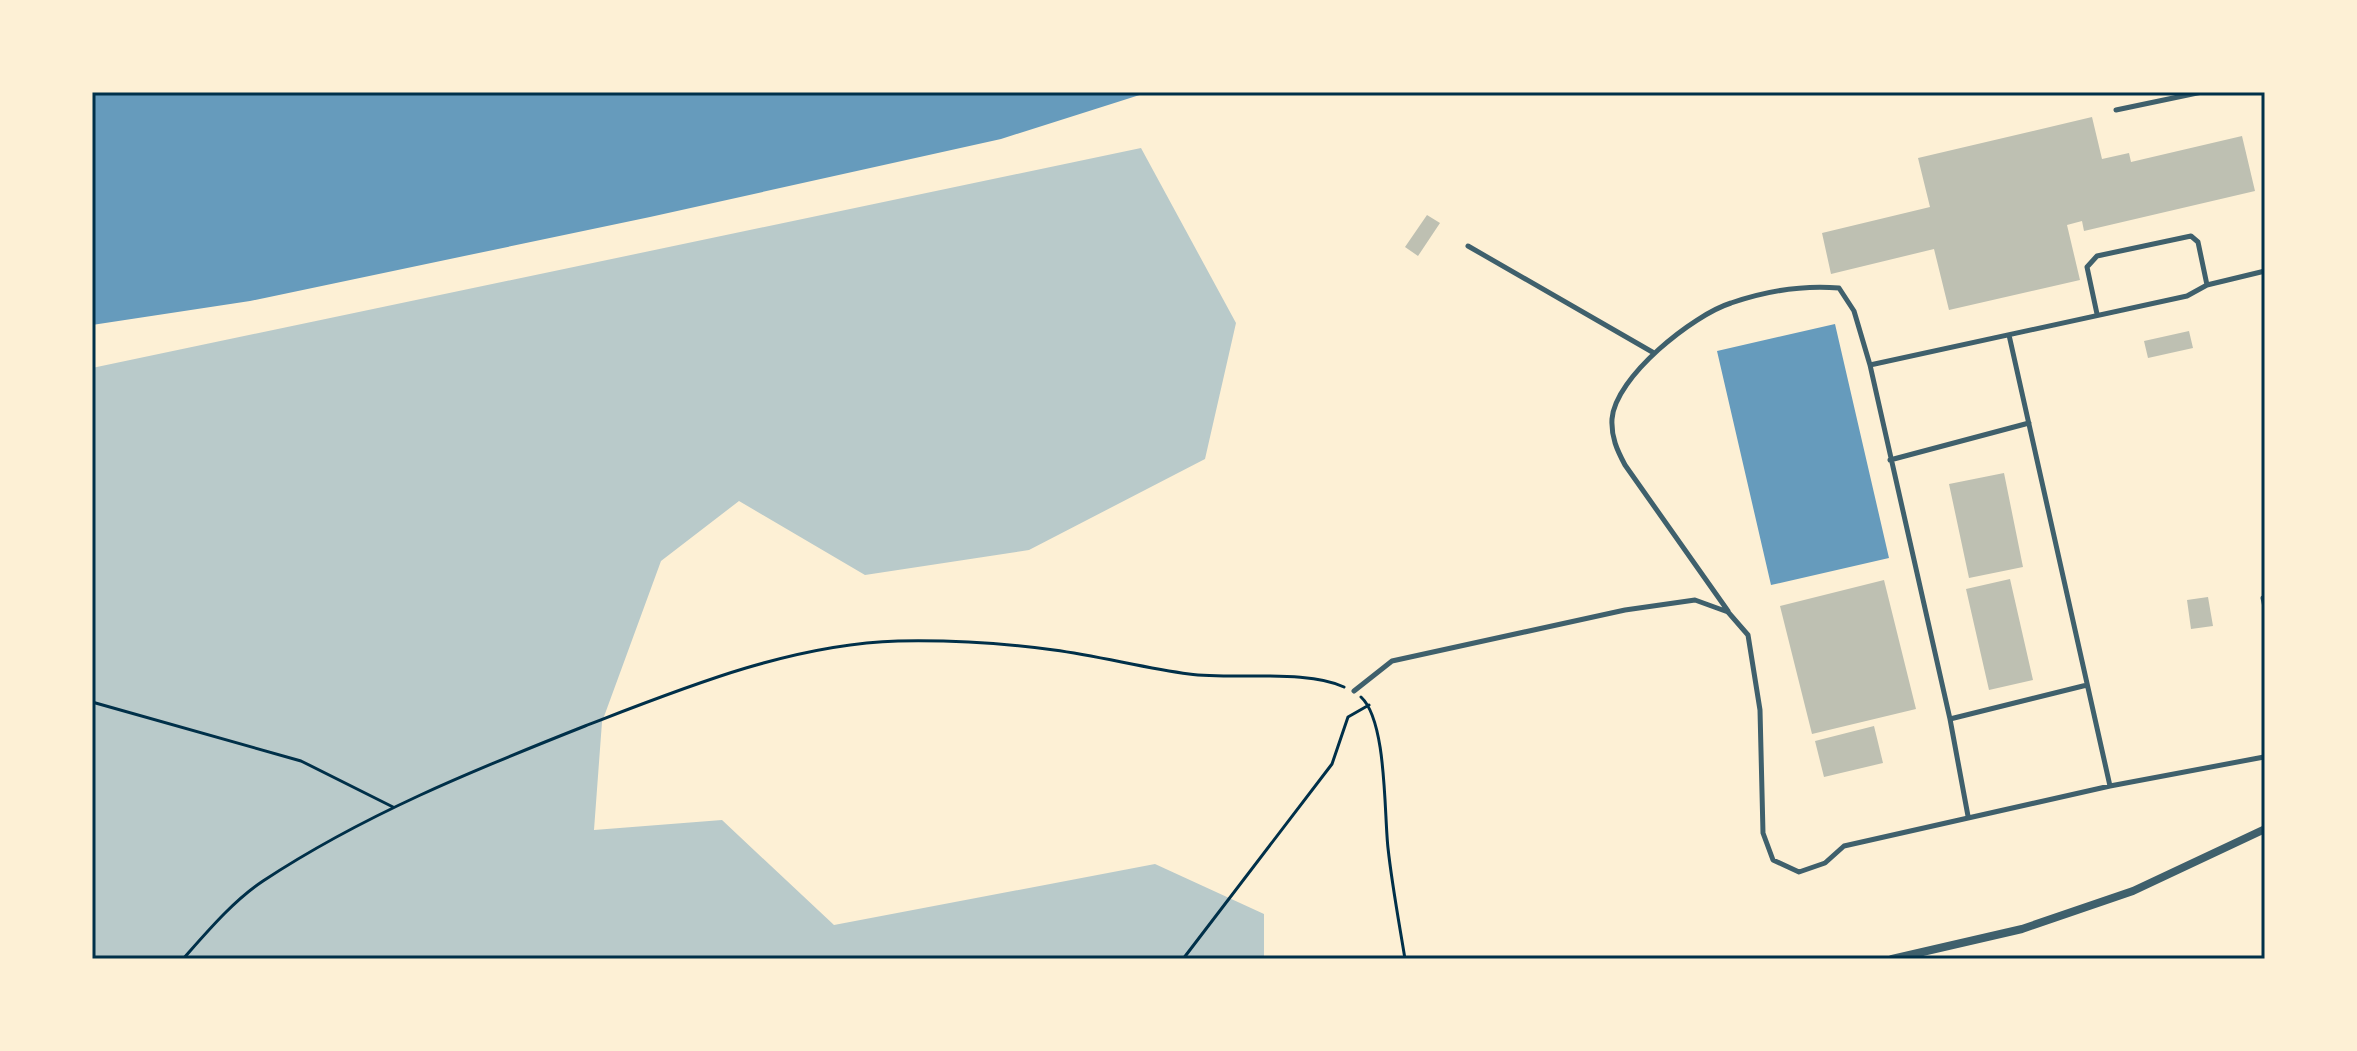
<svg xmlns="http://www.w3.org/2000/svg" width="2357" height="1051" font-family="Barlow,sans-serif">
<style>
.green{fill:#b9caca}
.water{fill:#669bbc}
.building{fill:#bec0b2}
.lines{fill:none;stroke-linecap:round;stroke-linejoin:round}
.path{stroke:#003049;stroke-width:3}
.service{stroke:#3f606c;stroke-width:5}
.minor{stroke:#3f606c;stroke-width:8}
.neatline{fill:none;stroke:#003049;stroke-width:3}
</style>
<rect width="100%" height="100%" fill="#fdf0d5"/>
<!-- green -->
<path class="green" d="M1141,148L1236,323L1205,459L1029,550L865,575L739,501L661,561L602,722L594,830L722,820L834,925L1155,864L1264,914V959H92V368Z"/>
<!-- water -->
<path class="water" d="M92,92H1149L1001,139L650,217L250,301L92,325Z
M1835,324L1889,558L1771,585L1717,351Z"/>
<!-- building -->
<path class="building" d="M2092,117L2102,159L2129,153L2131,162L2242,136L2255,191L2084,231L2082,221L2067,225L2080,280L1949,310L1934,249L1831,274L1822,233L1930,207L1918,158Z
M1427,215L1440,223L1418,256L1405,247Z
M2189,331L2193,348L2148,358L2144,341Z
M2004,473L2023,567L1969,578L1949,484Z
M2010,579L2033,680L1989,690L1966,589Z
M1884,580L1916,709L1812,734L1780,606Z
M2208,597L2213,626L2191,629L2187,600Z
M1874,726L1883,763L1824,777L1815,741Z"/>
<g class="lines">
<!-- path -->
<path class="path" d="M1361,697C1387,721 1384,813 1388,848C1392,885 1399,922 1405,959
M92,702L301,761L393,807
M183,959C207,932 233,901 263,881C363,815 474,770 585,726C683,688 791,644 898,641C949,640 1003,643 1054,650C1099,656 1144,668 1189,674C1234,680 1307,669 1344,687
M1183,959L1332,764L1348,717L1369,705"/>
<!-- service -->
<path class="service" d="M2116,110L2202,92
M1468,246L1654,353
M2097,314L2087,267L2097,256L2191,236L2198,242L2207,285
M2009,335L2110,786
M1870,365L2187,296L2207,285L2265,271
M1890,460L2029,423
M2263,598L2265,607
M1728,611L1625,465C1617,450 1611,437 1612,419C1615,377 1693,315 1731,303C1766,291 1803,285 1839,288L1854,311L1870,365L1950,719L1968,816
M1354,691L1392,661L1625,610L1695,600L1728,612L1748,635L1760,710L1763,833L1773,860L1799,872L1825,863L1844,846L2110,786L2264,757
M1950,719L2087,685"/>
<!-- minor -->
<path class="minor" d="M1892,959L2022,929L2133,891L2265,829"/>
</g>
<!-- border -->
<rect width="2357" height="1051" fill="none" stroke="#fdf0d5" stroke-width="188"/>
<rect x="94" y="94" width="2169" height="863" class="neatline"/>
</svg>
